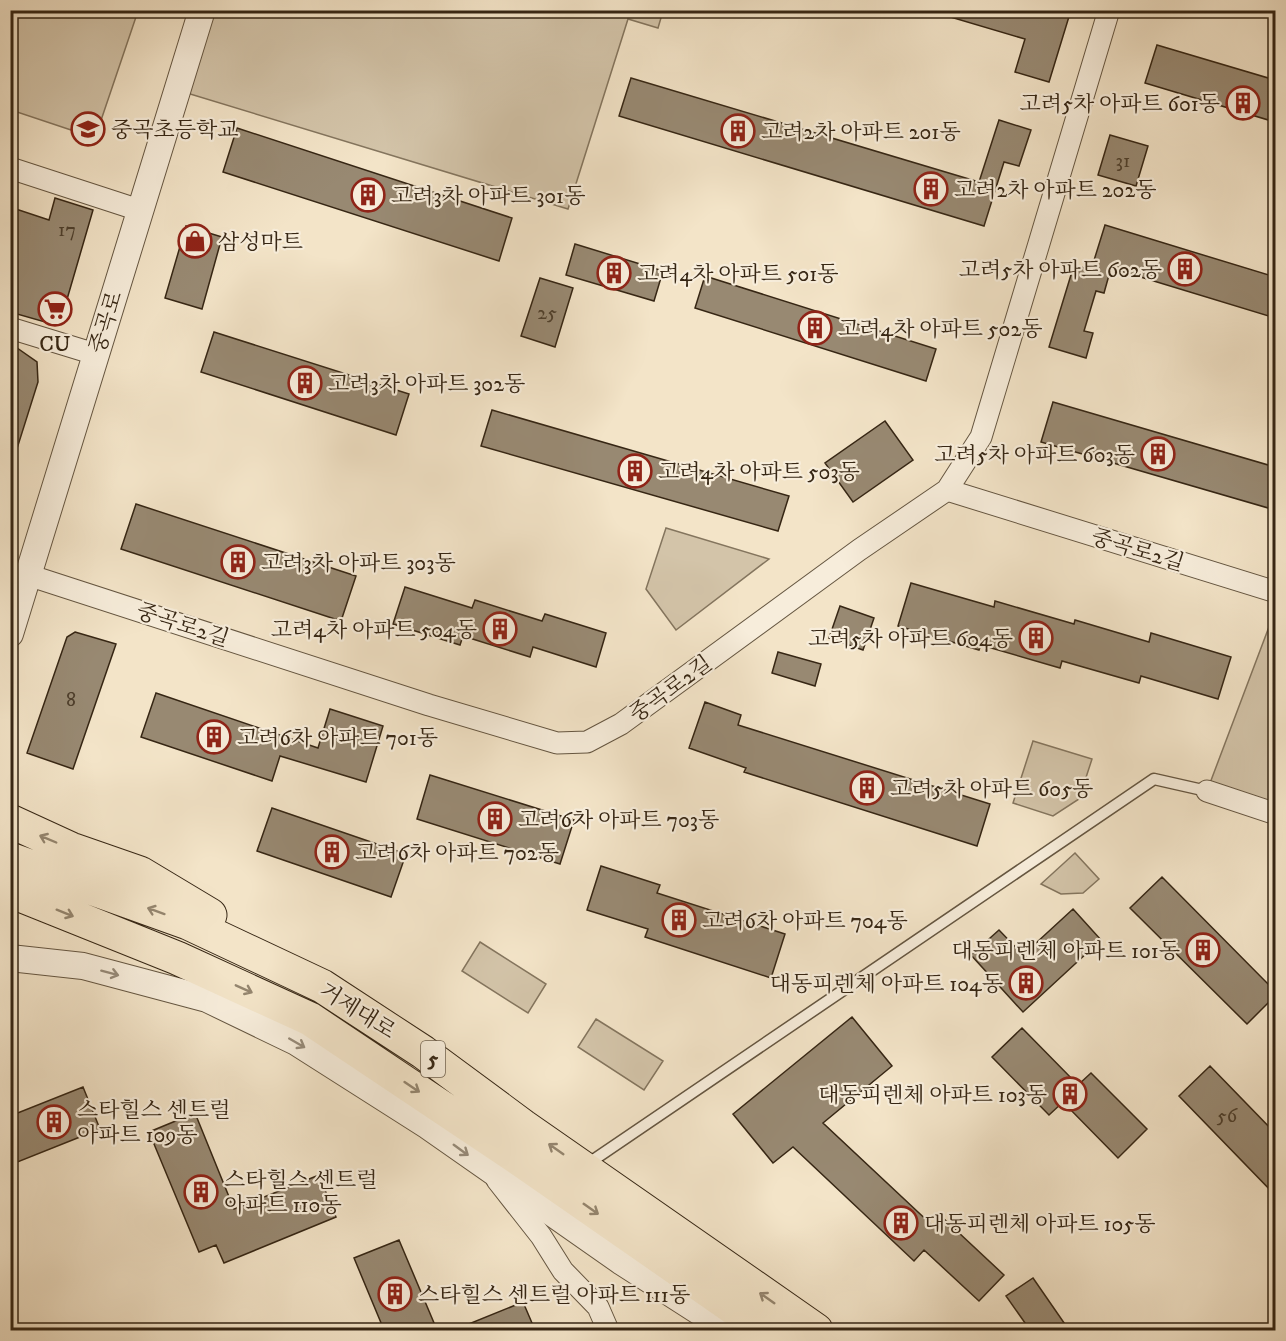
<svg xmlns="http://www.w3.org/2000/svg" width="1286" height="1341" font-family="'IM FELL DW Pica','Noto Serif KR',serif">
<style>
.green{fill:#d3c4a9;stroke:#84755e;stroke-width:1.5}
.building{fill:#988972;stroke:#362614;stroke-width:1.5}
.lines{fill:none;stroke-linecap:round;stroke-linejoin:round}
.service-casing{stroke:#655641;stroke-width:13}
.minor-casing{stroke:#655641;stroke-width:23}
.tertiary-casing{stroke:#655641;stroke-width:28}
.primary-casing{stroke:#362614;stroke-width:35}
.service{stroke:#f7eddb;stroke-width:10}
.minor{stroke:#f7eddb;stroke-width:21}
.tertiary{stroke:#f7eddb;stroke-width:26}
.primary{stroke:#f3e4c8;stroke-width:33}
.oneway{stroke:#94856e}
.oneway2{stroke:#968a78}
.labels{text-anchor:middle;stroke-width:4.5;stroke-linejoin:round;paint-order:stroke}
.number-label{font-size:20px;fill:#4e3f2c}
.shield{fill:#f7eddb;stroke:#706250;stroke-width:1.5}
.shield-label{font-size:21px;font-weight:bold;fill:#362614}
.poi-label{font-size:22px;fill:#362614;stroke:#f7eddb;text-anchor:start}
.street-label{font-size:22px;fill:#362614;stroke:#f7eddb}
</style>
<rect width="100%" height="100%" fill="#f3e4c8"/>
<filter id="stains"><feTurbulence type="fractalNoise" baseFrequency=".00333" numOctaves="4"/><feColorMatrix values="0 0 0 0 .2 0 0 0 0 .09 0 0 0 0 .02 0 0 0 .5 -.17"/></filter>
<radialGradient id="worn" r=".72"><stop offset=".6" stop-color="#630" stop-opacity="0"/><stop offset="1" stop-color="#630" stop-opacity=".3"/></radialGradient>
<!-- green -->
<path class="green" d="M11,10L138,11L95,138L11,110Z
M202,11H663L658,28L628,19L568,209L177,90Z
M666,528L769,559L676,630L646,589Z
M1275,611V814L1207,791Z
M1033,741L1092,759L1079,799L1053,816L1013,803Z
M1075,853L1099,879L1083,893L1061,894L1041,884Z
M480,942L546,984L528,1013L462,971Z
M596,1019L663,1061L644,1090L578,1047Z"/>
<!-- building -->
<path class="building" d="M948,10H1071L1049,82L1015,72L1025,39L947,16Z
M1157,45L1275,80V122L1145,83Z
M631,78L979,182L999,120L1031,130L1019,166L1004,162L984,226L619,116Z
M237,128L512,218L499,261L223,172Z
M1110,135L1148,146L1136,186L1098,175Z
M55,198L93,210L63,313L52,324L10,312V207L49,220Z
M1105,225L1275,277V318L1111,268L1104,293L1096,291L1084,331L1093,333L1086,358L1049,347L1074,265L1091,270Z
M186,226L222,237L202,309L165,298Z
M575,244L663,271L654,301L566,275Z
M705,276L936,349L926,381L695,308Z
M540,278L573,288L555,347L521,336Z
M214,332L409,394L396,435L201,372Z
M10,343L37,362L38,382L15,455L10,454Z
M1053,402L1275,467V510L1041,442Z
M492,410L789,496L778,531L481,446Z
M885,421L913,460L853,502L825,463Z
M136,504L356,576L341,621L121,549Z
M911,583L994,607L995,601L1074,624L1075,620L1149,642L1151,633L1231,657L1218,699L1141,676L1139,683L1062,661L1060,668L981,645L979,650L898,626Z
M405,587L472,608L475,600L542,621L545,614L606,633L596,667L533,647L530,657L463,636L460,645L393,624Z
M840,606L874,618L863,650L829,638Z
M75,632L116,644L73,769L27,753L67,637Z
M778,652L821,664L815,686L772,673Z
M156,693L318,748L330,709L383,726L366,782L280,756L272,781L141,737Z
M705,702L741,715L738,725L990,804L977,846L744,772L746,768L689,748Z
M430,775L574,820L560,864L417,819Z
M272,808L406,854L391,897L257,851Z
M601,866L660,885L657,893L785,934L771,978L645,937L648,929L587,910Z
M1162,877L1275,991V996L1247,1024L1130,908Z
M1073,909L1101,940L1023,1012L971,955L999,930L1023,955Z
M852,1017L892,1066L823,1123L934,1227L943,1218L1004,1275L979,1301L924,1250L914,1261L793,1147L773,1163L733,1114Z
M1022,1028L1078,1085L1091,1073L1147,1129L1118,1158L1063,1102L1049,1115L992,1057Z
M1210,1066L1275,1133V1195L1179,1096Z
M83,1087L100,1129L10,1165V1116Z
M195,1113L234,1209L319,1175L336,1217L224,1263L216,1245L199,1252L149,1132Z
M399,1240L437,1330H384L354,1258Z
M1033,1278L1069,1330H1030L1006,1296Z
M523,1302L535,1330H454Z"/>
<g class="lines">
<!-- service casing -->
<g class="service-casing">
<path id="service" d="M586,1165L1154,779L1207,791"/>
</g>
<!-- minor casing -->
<g class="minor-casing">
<path id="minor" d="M10,168L139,210
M10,328L95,354
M947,490L981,437L1109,10
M28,575L429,705L557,743L587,742L621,724L859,550L947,490L1276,592
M1207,791L1276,814
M497,1180L541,1236L563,1271L598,1307L608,1330"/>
</g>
<!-- tertiary casing -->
<g class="tertiary-casing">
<path id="tertiary" d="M10,634L202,10
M10,958L83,966L207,999L296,1042L428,1126L622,1262L728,1330"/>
</g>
<!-- primary casing -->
<g class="primary-casing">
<path id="primary" d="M10,821L71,849L140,873L210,915
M10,859L188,923L322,986L423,1052L523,1126L816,1330
M10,891L177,958L310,1019L522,1161L765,1330"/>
</g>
<!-- service -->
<use href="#service" class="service"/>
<!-- minor -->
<use href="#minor" class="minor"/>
<!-- tertiary -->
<use href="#tertiary" class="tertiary"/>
<!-- primary -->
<use href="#primary" class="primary"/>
</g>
<!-- one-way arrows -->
<defs><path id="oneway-shaft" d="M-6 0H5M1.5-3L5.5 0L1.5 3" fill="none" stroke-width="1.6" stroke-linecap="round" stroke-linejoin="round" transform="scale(1.5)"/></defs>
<g class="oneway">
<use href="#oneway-shaft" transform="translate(48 839) rotate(-157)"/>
<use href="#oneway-shaft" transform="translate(156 911) rotate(-160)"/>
<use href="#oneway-shaft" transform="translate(65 913) rotate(22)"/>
<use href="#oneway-shaft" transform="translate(244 989) rotate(24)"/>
<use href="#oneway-shaft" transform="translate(412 1087) rotate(34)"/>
<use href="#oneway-shaft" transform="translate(556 1149) rotate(-145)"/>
<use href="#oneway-shaft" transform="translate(591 1209) rotate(35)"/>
<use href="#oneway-shaft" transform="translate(767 1298) rotate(-145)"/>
</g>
<g class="oneway2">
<use href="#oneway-shaft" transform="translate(110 973) rotate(15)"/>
<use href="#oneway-shaft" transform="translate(297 1043) rotate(30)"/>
<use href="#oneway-shaft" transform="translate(461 1150) rotate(36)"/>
</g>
<!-- icons -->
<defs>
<g id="building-ring" transform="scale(1.725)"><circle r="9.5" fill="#f7eddb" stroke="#8f2418" stroke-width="1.5"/><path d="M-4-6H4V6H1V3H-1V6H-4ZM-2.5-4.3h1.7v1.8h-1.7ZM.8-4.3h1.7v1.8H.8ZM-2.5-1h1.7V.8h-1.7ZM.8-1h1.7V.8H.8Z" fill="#8f2418"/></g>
<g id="school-ring" transform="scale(1.725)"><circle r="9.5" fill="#f7eddb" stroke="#8f2418" stroke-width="1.5"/><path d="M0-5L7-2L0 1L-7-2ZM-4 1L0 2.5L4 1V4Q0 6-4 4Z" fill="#8f2418"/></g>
<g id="shop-ring" transform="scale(1.725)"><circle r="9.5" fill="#f7eddb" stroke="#8f2418" stroke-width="1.5"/><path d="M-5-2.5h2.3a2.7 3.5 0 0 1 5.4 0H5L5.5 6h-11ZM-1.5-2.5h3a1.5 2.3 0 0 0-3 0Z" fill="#8f2418"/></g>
<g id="supermarket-ring" transform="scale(1.725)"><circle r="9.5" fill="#f7eddb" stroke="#8f2418" stroke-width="1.5"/><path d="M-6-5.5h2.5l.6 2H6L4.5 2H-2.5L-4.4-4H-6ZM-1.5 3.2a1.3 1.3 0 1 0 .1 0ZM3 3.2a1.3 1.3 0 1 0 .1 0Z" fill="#8f2418"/></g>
</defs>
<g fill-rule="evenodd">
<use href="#building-ring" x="1243" y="103"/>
<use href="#school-ring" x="88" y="129"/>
<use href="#building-ring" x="738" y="131"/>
<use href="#building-ring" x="931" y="189"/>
<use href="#building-ring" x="368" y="195"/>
<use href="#shop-ring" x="195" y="241"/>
<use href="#building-ring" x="1185" y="269"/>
<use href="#building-ring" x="614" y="273"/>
<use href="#supermarket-ring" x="55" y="309"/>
<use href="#building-ring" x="815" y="328"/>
<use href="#building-ring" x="305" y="383"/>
<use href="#building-ring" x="1158" y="454"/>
<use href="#building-ring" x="635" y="471"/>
<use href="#building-ring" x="238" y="562"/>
<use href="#building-ring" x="500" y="629"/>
<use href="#building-ring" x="1036" y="638"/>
<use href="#building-ring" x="214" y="737"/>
<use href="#building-ring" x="867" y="788"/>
<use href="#building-ring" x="495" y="819"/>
<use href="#building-ring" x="332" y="852"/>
<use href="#building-ring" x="679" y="920"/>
<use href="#building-ring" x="1203" y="950"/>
<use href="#building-ring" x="1026" y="983"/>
<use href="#building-ring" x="1070" y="1094"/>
<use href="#building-ring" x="54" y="1122"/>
<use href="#building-ring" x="201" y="1192"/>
<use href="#building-ring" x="901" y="1223"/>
<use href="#building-ring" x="395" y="1294"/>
</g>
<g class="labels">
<!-- number labels -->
<g class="number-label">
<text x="1123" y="167">31</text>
<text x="67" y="236">17</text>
<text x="547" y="319">25</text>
<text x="71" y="706">8</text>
<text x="1227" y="1122">56</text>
</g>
<!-- shield labels -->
<rect class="shield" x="421" y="1041" width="24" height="36" rx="4.5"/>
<g class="shield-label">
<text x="433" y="1066">5</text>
</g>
<!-- poi labels -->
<g class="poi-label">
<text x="1220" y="111" text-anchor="end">고려5차 아파트 601동</text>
<text x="111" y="137">중곡초등학교</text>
<text x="761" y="139">고려2차 아파트 201동</text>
<text x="954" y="197">고려2차 아파트 202동</text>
<text x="391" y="203">고려3차 아파트 301동</text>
<text x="218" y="249">삼성마트</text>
<text x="1162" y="277" text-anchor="end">고려5차 아파트 602동</text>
<text x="637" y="281">고려4차 아파트 501동</text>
<text x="838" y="336">고려4차 아파트 502동</text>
<text x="55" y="351" text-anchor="middle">CU</text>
<text x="328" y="391">고려3차 아파트 302동</text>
<text x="1135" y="462" text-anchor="end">고려5차 아파트 603동</text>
<text x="658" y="479">고려4차 아파트 503동</text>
<text x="261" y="570">고려3차 아파트 303동</text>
<text x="477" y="637" text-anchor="end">고려4차 아파트 504동</text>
<text x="1013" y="646" text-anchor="end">고려5차 아파트 604동</text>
<text x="237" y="745">고려6차 아파트 701동</text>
<text x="890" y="796">고려5차 아파트 605동</text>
<text x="518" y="827">고려6차 아파트 703동</text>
<text x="355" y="860">고려6차 아파트 702동</text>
<text x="702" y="928">고려6차 아파트 704동</text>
<text x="1180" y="958" text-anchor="end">대동피렌체 아파트 101동</text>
<text x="1003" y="991" text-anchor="end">대동피렌체 아파트 104동</text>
<text x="1047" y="1102" text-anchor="end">대동피렌체 아파트 103동</text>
<text x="77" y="1117">스타힐스 센트럴<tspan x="77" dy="25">아파트 109동</tspan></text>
<text x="224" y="1187">스타힐스 센트럴<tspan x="224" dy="25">아파트 110동</tspan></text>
<text x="924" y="1231">대동피렌체 아파트 105동</text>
<text x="418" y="1302">스타힐스 센트럴 아파트 111동</text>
</g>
<!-- street labels -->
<g class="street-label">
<text transform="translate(105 322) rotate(-73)" y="8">중곡로</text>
<text transform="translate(1138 549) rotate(17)" y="8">중곡로2길</text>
<text transform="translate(183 624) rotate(18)" y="8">중곡로2길</text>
<text transform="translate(670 688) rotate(-36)" y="8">중곡로2길</text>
<text transform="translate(358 1010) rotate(32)" y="8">거제대로</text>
</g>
</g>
<!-- margin -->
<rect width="1286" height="1341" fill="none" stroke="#f3e4c8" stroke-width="36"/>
<rect x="12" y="12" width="1262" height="1317" fill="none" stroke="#362614" stroke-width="3"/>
<rect x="18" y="18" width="1250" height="1305" fill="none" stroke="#362614" stroke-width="1.5"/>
<rect width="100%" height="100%" filter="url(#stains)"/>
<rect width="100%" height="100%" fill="url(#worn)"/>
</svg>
